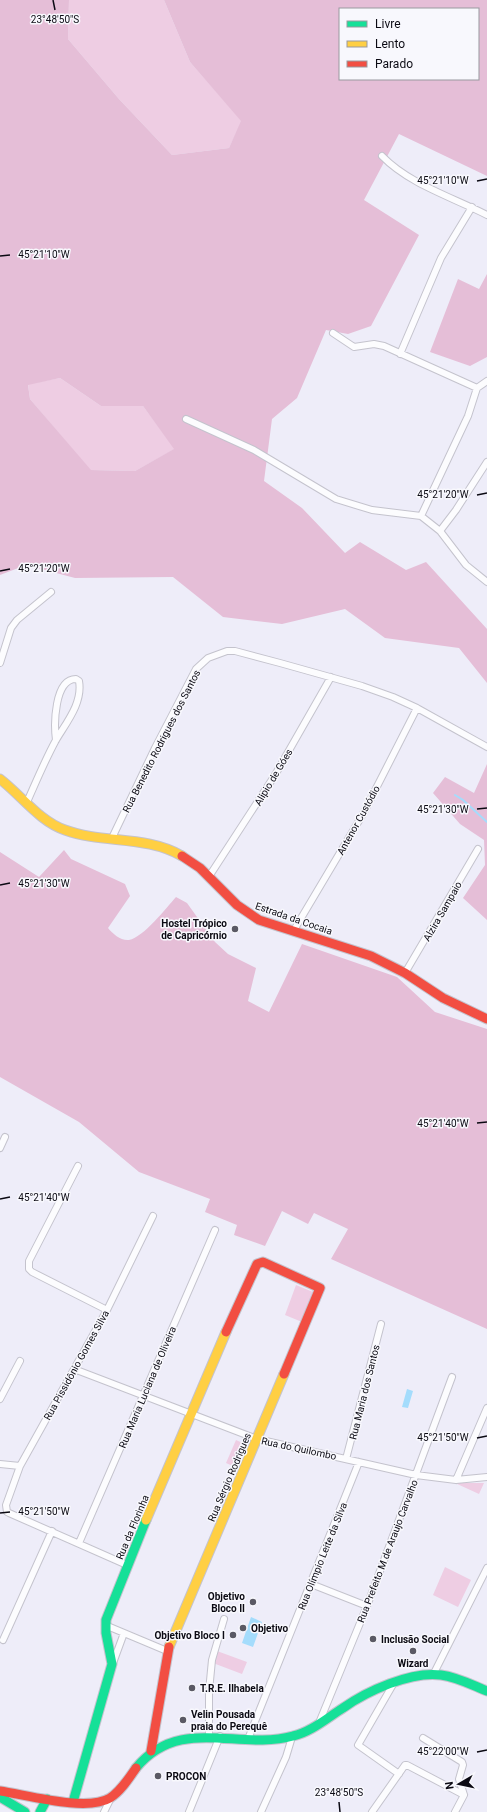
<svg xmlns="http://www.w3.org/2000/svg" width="487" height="1812" font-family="Roboto,sans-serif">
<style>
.green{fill:#eecde3}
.forest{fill:#e5bed7;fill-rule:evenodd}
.water{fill:#a4dcfc}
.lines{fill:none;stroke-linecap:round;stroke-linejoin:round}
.stream{stroke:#a4dcfc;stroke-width:2}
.street-casing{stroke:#c4c3cd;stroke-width:8}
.fast-casing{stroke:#c4c3cd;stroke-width:11}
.slow-casing{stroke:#c4c3cd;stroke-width:11}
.jam-casing{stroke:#c4c3cd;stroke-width:11}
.street{stroke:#fcfcfe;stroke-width:6}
.fast{stroke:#16e098;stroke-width:9}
.slow{stroke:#ffcf43;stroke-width:9}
.jam{stroke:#f24e42;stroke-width:9}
.ticks{fill:none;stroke:#0b0a13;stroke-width:1.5}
.poi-dot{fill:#5a5964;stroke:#f8f8fd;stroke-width:1.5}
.labels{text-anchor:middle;stroke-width:3;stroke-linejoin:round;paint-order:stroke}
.street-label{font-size:10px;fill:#0b0a13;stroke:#f8f8fd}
.poi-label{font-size:10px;font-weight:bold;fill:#0b0a13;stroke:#f8f8fd;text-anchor:start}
.ticks-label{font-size:10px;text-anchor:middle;fill:#0b0a13;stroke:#f8f8fd;stroke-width:3;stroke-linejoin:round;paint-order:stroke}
</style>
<rect width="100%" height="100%" fill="#eeedf9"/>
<!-- green -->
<path class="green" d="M69,0H164L190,62L242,121L229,148L172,155L119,99L68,39Z
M60,378L101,406H143L175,449L135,471L90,470L30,399L28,384Z
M296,1285L313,1292L302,1322L285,1315Z
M236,1440L247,1445L237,1468L226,1463Z
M455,1483H484L479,1494Z
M445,1567L471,1580L458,1607L433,1595Z
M217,1651L247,1662L242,1674L213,1663Z"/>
<!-- forest -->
<path class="forest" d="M0,0H69L68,39L119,99L172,155L229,148L241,121L190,62L164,0H487V176L399,134L364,200L419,235L371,326L348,334L326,330L297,398L272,419L264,481L302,508L345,553L360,542L406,570L426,562L487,629V683L459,648L385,638L345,609L282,624L223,617L173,577L75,578L26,565L0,575ZM340,9H478V79H340ZM60,378L101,406H143L174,449L135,471L91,470L30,399L28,385Z
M487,274V357L470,366L430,352L458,279L479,289Z
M487,764V920L463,898L485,865L484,840L460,824L433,793L445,777L474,793Z
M64,850L71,859L125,884L130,896L108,928C113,934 121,941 129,940C144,937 166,908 176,897L187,903L215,942L228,954L256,968L248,1001L269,1012L302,944L397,977L435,1012L487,1029V1329L331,1259L348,1229L314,1213L308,1224L282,1211L265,1246L234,1235L237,1225L205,1212L210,1199L139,1172L79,1122L0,1077V852L39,877Z"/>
<!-- water -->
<path class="water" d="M407,1389L413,1391L408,1408L402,1407Z
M251,1617L262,1622L253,1647L242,1643Z"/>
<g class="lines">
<!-- stream -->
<path class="stream" d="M455,795L463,800L487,822"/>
<!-- street casing -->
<g class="street-casing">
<path id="street" d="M382,156C409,184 452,197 487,215
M333,333L354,347L374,344L384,346L477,388
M400,354L441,258L472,207
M186,419L254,450L336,499L372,510L421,516L440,531L466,565L487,582
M421,516L468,416L477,388L487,381
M440,531L456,510L487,462
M0,663L11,628L17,620L51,592
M27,802C36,782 45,760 56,740C66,723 83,703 79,681L76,679C54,679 54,725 56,740
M112,838L155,748L196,669L208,658L227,651H235L280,663L362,686L393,697L417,708L487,747
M210,875L275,775L331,677
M294,930L363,814L417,708
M405,973L478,849
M0,1148L5,1137
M78,1166L29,1261V1269L32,1272L107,1310
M74,1369L257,1439L416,1475L456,1480L487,1477
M0,1399L20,1361
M346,1459L381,1324
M0,1464L20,1466
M456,1480L487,1408
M79,1543L215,1230
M127,1565L9,1513L7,1512L6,1505L20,1466L107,1310L153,1216
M311,1584L367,1606
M105,1625L167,1651
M3,1640L52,1531
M113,1663L124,1633
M433,1675L487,1568
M395,1681L358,1745L399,1774
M319,1723L367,1606L452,1377
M209,1736V1691L212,1660L224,1619
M423,1738L462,1762L463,1765L459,1779L464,1795L455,1812
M248,1739L359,1462
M104,1812L111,1798
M189,1812L220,1736
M261,1812L286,1757L292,1737
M372,1812L405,1765H407L464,1795"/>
</g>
<!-- fast casing -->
<g class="fast-casing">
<path id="fast" d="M136,1768C180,1715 238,1751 293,1736C311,1732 327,1718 343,1708C367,1691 411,1671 441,1675C457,1677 472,1685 487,1691
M0,1797L25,1812
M73,1802L112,1664L106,1633V1620L146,1520
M40,1812L47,1799"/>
</g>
<!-- slow casing -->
<g class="slow-casing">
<path id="slow" d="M0,779C21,795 39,821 65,830C103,844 146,835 182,856
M146,1520L226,1332
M169,1647L284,1374"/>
</g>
<!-- jam casing -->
<g class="jam-casing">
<path id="jam" d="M182,856L200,868L237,905L259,920L371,956L405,973L443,998L487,1019
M226,1332L257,1264L263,1262L320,1288L284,1374
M151,1751L169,1647
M0,1791C27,1795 87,1812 110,1798C121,1791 129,1778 136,1768"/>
</g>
<!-- street -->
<use href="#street" class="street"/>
<!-- fast -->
<use href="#fast" class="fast"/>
<!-- slow -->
<use href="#slow" class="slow"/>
<!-- jam -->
<use href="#jam" class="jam"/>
</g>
<!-- ticks -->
<path class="ticks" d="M53,0L55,10M477,181L487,179M0,256L10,255M477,495L487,493M0,571L10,569M477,809L487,808M0,885L10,883M477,1123L487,1122M0,1199L10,1197M477,1438L487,1436M0,1513L10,1512M477,1752L487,1750M339,1802L340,1812"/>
<!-- markers -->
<g class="poi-dot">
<circle cx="235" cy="929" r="4"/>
<circle cx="253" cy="1602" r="4"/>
<circle cx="243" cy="1628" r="4"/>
<circle cx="233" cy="1635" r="4"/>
<circle cx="373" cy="1639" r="4"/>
<circle cx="413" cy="1651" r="4"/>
<circle cx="192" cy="1688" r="4"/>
<circle cx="183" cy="1720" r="4"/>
<circle cx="158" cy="1776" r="4"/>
</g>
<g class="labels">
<!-- street labels -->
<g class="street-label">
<text transform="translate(161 741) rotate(-63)" y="4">Rua Benedito Rodrigues dos Santos</text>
<text transform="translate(273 777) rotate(-59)" y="4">Alipio de Góes</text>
<text transform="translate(358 820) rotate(-61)" y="4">Antenor Custódio</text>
<text transform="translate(442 911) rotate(-60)" y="4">Alzira Sampaio</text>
<text transform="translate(294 918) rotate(19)" y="4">Estrada da Cocaia</text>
<text transform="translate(76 1365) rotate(-61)" y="4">Rua Pissidônio Gomes Silva</text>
<text transform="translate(147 1387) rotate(-67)" y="4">Rua Maria Luciana de Oliveira</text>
<text transform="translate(364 1392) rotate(-76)" y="4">Rua Maria dos Santos</text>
<text transform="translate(299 1448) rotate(12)" y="4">Rua do Quilombo</text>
<text transform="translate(229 1477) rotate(-67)" y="4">Rua Sérgio Rodrigues</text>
<text transform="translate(132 1527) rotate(-67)" y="4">Rua da Florinha</text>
<text transform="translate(387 1551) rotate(-69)" y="4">Rua Prefeito M de Araujo Carvalho</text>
<text transform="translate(322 1556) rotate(-68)" y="4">Rua Olímpio Leite da Silva</text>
</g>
<!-- poi labels -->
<g class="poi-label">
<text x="227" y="927" text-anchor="end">Hostel Trópico<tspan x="227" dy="12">de Capricórnio</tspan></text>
<text x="245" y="1600" text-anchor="end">Objetivo<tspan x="245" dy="12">Bloco II</tspan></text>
<text x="251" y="1632">Objetivo</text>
<text x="225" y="1639" text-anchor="end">Objetivo Bloco I</text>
<text x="381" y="1643">Inclusão Social</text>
<text x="413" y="1667" text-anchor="middle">Wizard</text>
<text x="200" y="1692">T.R.E. Ilhabela</text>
<text x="191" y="1718">Velin Pousada<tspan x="191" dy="12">praia do Perequê</tspan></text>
<text x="166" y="1780">PROCON</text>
</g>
</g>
<g class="ticks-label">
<text x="55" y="23">23°48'50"S</text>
<text x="443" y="184">45°21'10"W</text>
<text x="44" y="258">45°21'10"W</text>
<text x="443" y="498">45°21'20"W</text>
<text x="44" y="572">45°21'20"W</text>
<text x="443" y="813">45°21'30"W</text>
<text x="44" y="887">45°21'30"W</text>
<text x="443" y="1127">45°21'40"W</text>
<text x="44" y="1201">45°21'40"W</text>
<text x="443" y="1441">45°21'50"W</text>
<text x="44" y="1515">45°21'50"W</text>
<text x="443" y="1755">45°22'00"W</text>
<text x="339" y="1796">23°48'50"S</text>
</g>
<!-- legend -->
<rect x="339" y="8" width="140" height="72" fill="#f8f8fd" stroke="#99999f"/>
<rect x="347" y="21" width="20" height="6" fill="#16e098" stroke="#99999f"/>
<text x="375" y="28" font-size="12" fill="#0b0a13">Livre</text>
<rect x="347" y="41" width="20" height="6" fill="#ffcf43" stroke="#99999f"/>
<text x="375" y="48" font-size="12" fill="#0b0a13">Lento</text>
<rect x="347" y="61" width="20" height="6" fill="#f24e42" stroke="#99999f"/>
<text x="375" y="68" font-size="12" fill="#0b0a13">Parado</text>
<!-- north arrow -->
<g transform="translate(459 1784) rotate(261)" stroke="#f8f8fd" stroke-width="3" paint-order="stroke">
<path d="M0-3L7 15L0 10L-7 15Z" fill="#0b0a13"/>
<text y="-6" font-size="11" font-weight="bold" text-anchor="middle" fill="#0b0a13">N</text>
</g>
</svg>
